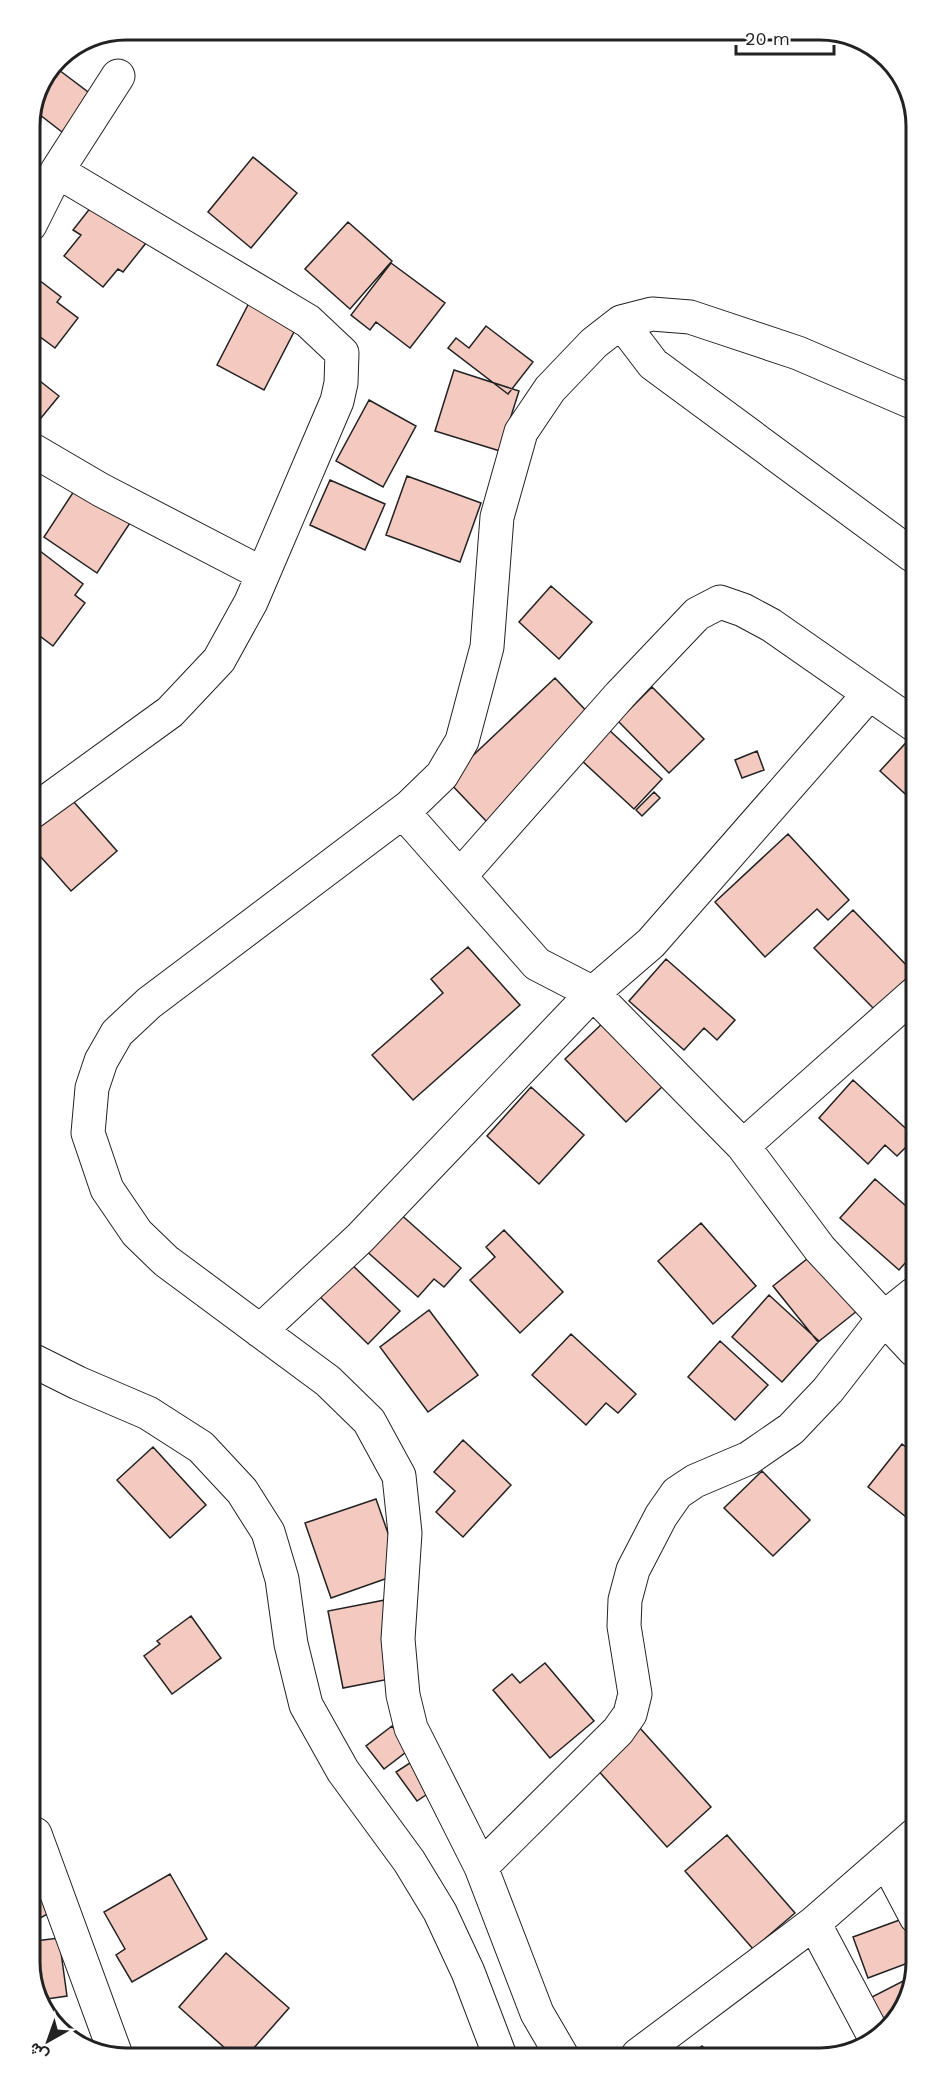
<svg xmlns="http://www.w3.org/2000/svg" width="946" height="2089" font-family="'Work Sans',Vazirmatn,sans-serif">
<style>
.building{fill:#f3c9c0;stroke:#222;stroke-width:1.5}
.lines{fill:none;stroke-linecap:round;stroke-linejoin:round}
.minor-casing{stroke:#222;stroke-width:35}
.major-casing{stroke:#222;stroke-width:35}
.minor{stroke:#fff;stroke-width:33}
.major{stroke:#fff;stroke-width:33}
.rim{fill:none;stroke:#222;stroke-width:3}
</style>
<rect width="100%" height="100%" fill="#fff"/>
<!-- building -->
<path class="building" d="M55,67L92,95L62,132L35,111Z
M253,157L297,193L251,248L208,212Z
M95,202L146,243L123,272L118,269L103,287L64,256L81,235L73,230Z
M348,222L392,261L350,309L305,269Z
M391,263L445,303L410,348L376,322L370,330L351,315Z
M39,280L61,297L57,302L78,318L55,348L31,330V290Z
M249,303L296,328L264,390L217,365Z
M486,326L533,362L508,394L448,348L456,338L469,348Z
M454,370L519,391L500,451L435,431Z
M31,374L59,396L41,418L31,410Z
M369,400L416,426L383,487L336,461Z
M407,476L481,503L460,562L386,535Z
M330,480L385,504L365,550L310,525Z
M76,488L130,523L97,573L44,537Z
M40,551L83,584L75,595L85,603L53,646L32,630L31,562Z
M551,586L592,622L559,659L519,622Z
M555,678L595,720L487,822L447,780Z
M652,687L704,739L669,773L618,721Z
M608,729L662,779L634,809L580,759Z
M913,735V801L880,771Z
M757,751L764,770L742,778L735,760Z
M654,792L660,798L642,816L636,810Z
M66,793L117,851L71,891L32,847V823Z
M788,834L849,900L828,920L817,909L765,957L715,902Z
M853,910L913,972L875,1010L814,948Z
M468,947L520,1005L413,1100L372,1055L443,993L431,979Z
M666,959L735,1020L717,1040L704,1028L684,1050L629,1001Z
M606,1020L666,1083L626,1122L565,1059Z
M853,1080L914,1136V1139L897,1156L885,1145L868,1164L819,1118Z
M531,1087L584,1135L539,1184L487,1136Z
M875,1179L914,1213V1253L899,1270L840,1218Z
M398,1212L461,1268L444,1287L434,1279L418,1297L364,1249Z
M701,1223L756,1286L713,1324L658,1261Z
M504,1230L563,1292L520,1333L470,1280L495,1257L486,1247Z
M817,1251L862,1307L818,1342L773,1286Z
M347,1260L400,1311L368,1344L316,1293Z
M769,1295L819,1341L782,1382L732,1337Z
M429,1310L478,1375L428,1412L380,1347Z
M571,1334L636,1394L618,1413L606,1403L586,1425L532,1375Z
M720,1341L768,1385L735,1420L688,1377Z
M463,1440L511,1485L463,1537L436,1512L455,1491L434,1472Z
M902,1444L915,1454V1524L868,1487Z
M153,1447L206,1505L170,1538L117,1480Z
M762,1471L810,1520L773,1556L724,1508Z
M376,1499L402,1573L331,1598L305,1523Z
M385,1600L400,1677L343,1688L328,1611Z
M191,1616L221,1658L172,1694L144,1656L160,1644L157,1641Z
M545,1663L594,1721L550,1758L493,1690L512,1674L520,1683Z
M392,1726L410,1749L384,1769L366,1746Z
M639,1727L711,1807L667,1847L595,1767Z
M416,1759L436,1788L417,1801L396,1772Z
M727,1835L795,1913L753,1949L685,1871Z
M35,1863L60,1907L35,1921Z
M170,1874L207,1939L132,1982L116,1955L125,1949L104,1912Z
M905,1918L916,1946V1960L868,1978L853,1937Z
M59,1938L67,1996L40,2000L35,1994V1941Z
M226,1953L289,2008L245,2058H236L179,2007Z
M911,1977L899,2016L883,2029L868,1999Z
M702,2046L710,2055H691Z"/>
<g class="lines">
<!-- minor casing -->
<g class="minor-casing">
<path id="minor" d="M30,225L57,171L118,76
M621,322L653,364L912,555
M31,449L101,490L263,574
M32,812L170,712L219,660L251,602L337,401L341,383L342,353L308,321L57,171
M403,812L537,964L593,993L743,1146L820,1249L914,1350
M460,876L620,695L697,614L720,602L743,610L771,625L913,724
M743,1146L913,995
M260,1331L360,1238L593,993L651,943L869,694
M35,1834L117,2058
M886,1860L916,1917
M481,1867L618,1731L630,1714L635,1694L624,1626L625,1600L633,1570L661,1516L677,1493L695,1481L749,1458L791,1429L828,1390L884,1318L914,1294
M814,1923L874,2036
M638,2055L814,1923L916,1834
M562,2056L537,2013L481,1867L411,1728L403,1695L398,1639L405,1533L399,1476L369,1421L328,1381L166,1261L137,1233L107,1189L88,1133L92,1088L101,1061L117,1033L149,1003L409,807L442,775L462,741L487,647L497,517L521,432L550,389L594,343L621,322L652,314L690,317L798,353L912,402"/>
</g>
<!-- major casing -->
<g class="major-casing">
<path id="major" d="M34,1361L78,1383L148,1413L201,1447L242,1491L268,1532L282,1579L291,1644L306,1705L343,1771L409,1861L440,1912L468,1972L500,2056"/>
</g>
<!-- minor -->
<use href="#minor" class="minor"/>
<!-- major -->
<use href="#major" class="major"/>
</g>
<!-- crop -->
<path d="M0 0H946V2089H0ZM126 40H820A86 86 0 0 1 906 126V1962A86 86 0 0 1 820 2048H126A86 86 0 0 1 40 1962V126A86 86 0 0 1 126 40Z" fill="#fff" fill-rule="evenodd"/>
<path class="rim" d="M126 40H820A86 86 0 0 1 906 126V1962A86 86 0 0 1 820 2048H126A86 86 0 0 1 40 1962V126A86 86 0 0 1 126 40Z"/>
<!-- north arrow -->
<g transform="translate(48 2041) rotate(220)" stroke="#ffffff" stroke-width="4.5" paint-order="stroke">
<path d="M0-4.5L10 22L0 15L-10 22Z" fill="#222222"/>
<text y="-9" font-size="16" font-weight="bold" text-anchor="middle" fill="#222222">ش</text>
</g>
<!-- scale -->
<path d="M736 45v9h98v-9" fill="none" stroke="#222222" stroke-width="3"/>
<text x="745" y="45" font-size="18" fill="#222222" stroke="#ffffff" stroke-width="4.5" paint-order="stroke">20 m</text>
</svg>
